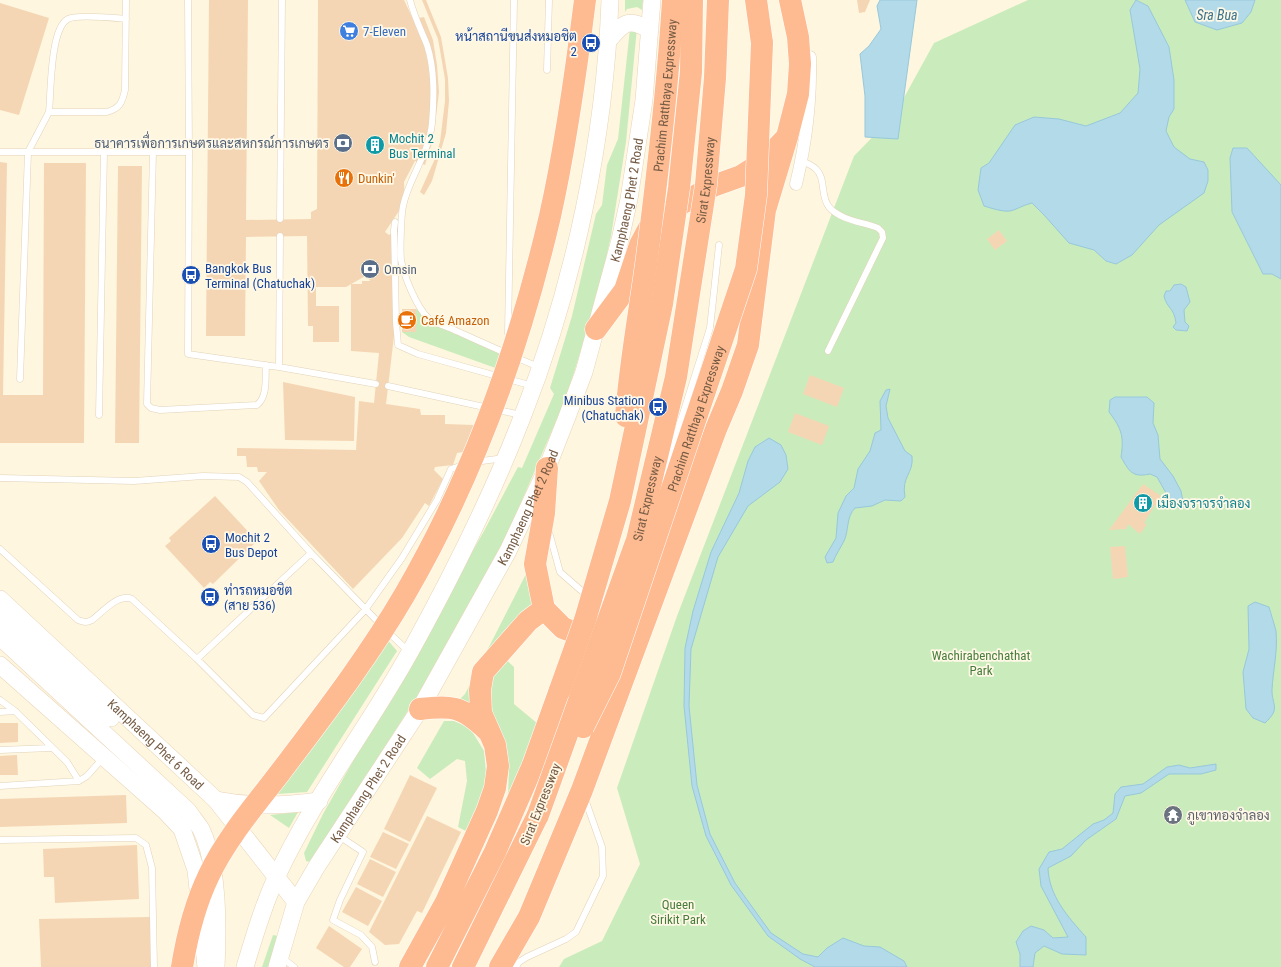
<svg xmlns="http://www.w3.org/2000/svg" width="1281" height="967" font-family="'Roboto Condensed',Sarabun,sans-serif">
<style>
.green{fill:#caecbc}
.water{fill:#b2dae8;stroke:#97c8db}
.building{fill:#f5d6b4}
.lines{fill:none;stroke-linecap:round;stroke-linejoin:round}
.lane-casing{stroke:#e2d2ba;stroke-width:7}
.street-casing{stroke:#e2d2ba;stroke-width:13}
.secondary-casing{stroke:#e8d4b7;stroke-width:18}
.highway-casing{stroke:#fff;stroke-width:23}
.lane{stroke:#fff;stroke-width:6}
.street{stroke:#fff;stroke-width:12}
.secondary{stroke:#fff;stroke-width:17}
.highway{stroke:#feba90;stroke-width:22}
.highway-bridge-casing{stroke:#fff;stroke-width:23;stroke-linecap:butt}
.highway-bridge{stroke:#feba90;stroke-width:22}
.labels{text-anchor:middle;stroke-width:3.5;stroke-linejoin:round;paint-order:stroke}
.shop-label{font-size:13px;fill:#366cbe;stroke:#fff8e6;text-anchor:start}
.transit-label{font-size:13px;fill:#164399;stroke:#fff8e6;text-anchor:start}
.street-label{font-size:13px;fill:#765c45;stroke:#fff8e6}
.culture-label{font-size:13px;fill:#0d838f;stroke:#fff8e6;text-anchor:start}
.service-label{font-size:13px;fill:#4e5e75;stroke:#fff8e6;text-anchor:end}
.food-label{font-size:13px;fill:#c56008;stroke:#fff8e6;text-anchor:start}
.park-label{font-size:13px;fill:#477d3c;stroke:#fff8e6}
.worship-label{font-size:13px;fill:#5b616d;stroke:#fff8e6;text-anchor:start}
.water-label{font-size:14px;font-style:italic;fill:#3c748b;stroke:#fff8e6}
</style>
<rect width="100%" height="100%" fill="#fef6de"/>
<!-- green -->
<path class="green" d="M625,0H643L642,10L637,7L627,9L625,12Z
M1028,0H1281V967H559L564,959L602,941L640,864L617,788L677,616L854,156L895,114L934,43Z
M637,28L626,142L611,236L598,296L566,398L505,540L416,698L316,855L311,862L306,861L304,853L323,814L484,531L518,467L522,468L554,394L550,388L572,316L596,214L602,205L607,165L618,139L630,29Z
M416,309L429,318L508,355L501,370L409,337L402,332H416Z
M526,574L535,606L504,637L476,709L459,700L465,694Z
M386,638L397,651L307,792L277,794Z
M503,657L514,667V704L538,724L508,799L509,765L492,719L489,680Z
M444,721H454L470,728L484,751L487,782L468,832L458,827L467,781L465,761L457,759L430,779L417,768Z
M298,812L289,828L270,815Z
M273,935L278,936L269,967H262Z"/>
<!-- water -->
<path class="water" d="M880,0H917L898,139L865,137V96L860,54L869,46L881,29L877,6Z
M1136,0L1148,6L1169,47L1174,80V109L1169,117L1166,131L1174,147L1190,159L1204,162L1208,170V181L1204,193L1159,225L1132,255L1116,264L1106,261L1094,250L1069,243L1044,215L1032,203C1023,205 1016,210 1010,211C1002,212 991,208 984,206L978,190L981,168L989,163L1015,125L1034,117L1059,119L1086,126L1120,113L1138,93L1140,69L1130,10Z
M1185,0H1255L1251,12L1242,23L1217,30L1195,22Z
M1233,148H1247L1281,185V279L1272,274H1263L1232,212L1230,158Z
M1181,284L1186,287L1190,302L1184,310L1185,322L1189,326L1187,331L1176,330L1173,327L1176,323C1174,307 1167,309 1164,296L1166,291H1170L1174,285Z
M890,389L886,406L888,418L905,451L912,456C914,474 901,476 905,497L901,501L885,500L872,506L855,508C846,517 849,531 844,541C840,549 836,554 833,562L827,563L825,557L836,538L838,513L846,496L854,488L858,469L870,451L875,433L881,430L880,401L886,390Z
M1115,397H1147L1154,403L1153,423L1158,435L1160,459L1173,476L1181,491L1184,507L1179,509L1170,500L1157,477L1150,474C1132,478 1129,471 1121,457C1124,437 1122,429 1109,412L1110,400Z
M769,438L781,445L786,455L788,469L780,482L748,506L718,557L691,649L689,706L697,785L710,834L735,883L771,933L803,954L818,957L827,948L843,938L864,946L880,947L904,961L907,967H815L800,959L768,936L731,885L706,836L692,786L684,706L685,648L693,611L711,552L739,493L748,461L755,447Z
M1255,602L1269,607C1271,614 1274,623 1276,631C1278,651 1273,670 1272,690C1272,706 1281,708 1265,723L1253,718L1246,709L1243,672L1249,649L1248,606Z
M1216,764V770L1201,774H1169L1141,793L1125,796L1116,819L1086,840L1071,856L1048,868C1049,896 1068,917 1086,937V955L1062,954L1044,946L1035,953L1033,967H1020V954L1016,942L1023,931L1031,926L1044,930L1053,938L1068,937L1041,886L1039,869L1049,852L1062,849L1093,824L1104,820L1113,813L1115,794L1121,787L1143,784L1167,767L1179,765L1190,768Z"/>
<!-- building -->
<path class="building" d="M209,0H248L246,220L311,219V212L317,209L318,0H404L413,19L424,17L433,40L437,65L439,92L433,140L425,165L415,161L404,182L405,202L385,232L389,235L393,232L394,336L386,404L420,409L421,415H445V424L474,425L463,452L457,453L453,465L435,467L434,470L443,479L429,506L425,503L402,538L353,589L279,510L259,481L267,472H258L257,467H247L246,456H237V448L356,450L359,401L374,403L379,353L351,351V284H362V281H370L367,275L346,287H316V306H339V342H313V326H308L307,236L246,237L245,336H206Z
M422,0H426L441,37L448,78L449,101L446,133L432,181L424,195L420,192L434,161L440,142L445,101V79L438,39Z
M857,0H870L865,12L859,13Z
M0,3L49,18L19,115L0,110Z
M0,162L7,163L3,395H43L44,163H86L84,443H0Z
M118,166H142L139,443H115Z
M999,230L1007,241L995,250L987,239Z
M402,309H416V332H402Z
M810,375L844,388L837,407L803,394Z
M283,382L355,397L354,441L285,440Z
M795,413L829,426L822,445L788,432Z
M1143,484L1161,496L1144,523L1147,524L1140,534L1128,524L1126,529L1109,530Z
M215,496L257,541L213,584L210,582L204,588L165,546L171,541L169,538Z
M1125,546L1128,577L1113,579L1110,547Z
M0,723H18V742L0,743Z
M17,755L18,775H0V756Z
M410,775L437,788L410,842L384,829Z
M126,795L127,823L0,827V799Z
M1167.5 815a5.5 5.5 0 1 1 11 0a5.5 5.5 0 1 1-11 0Z
M427,816L461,832L422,913L417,911L399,944L385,945L369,932Z
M383,832L409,844L396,869L370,857Z
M137,845L139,899L55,903L54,877H44L43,849Z
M370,859L396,872L383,897L357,884Z
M356,887L382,901L368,926L342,912Z
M150,917L151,967H41L39,919Z
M329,926L362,949L350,967H344L316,948Z"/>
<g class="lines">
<!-- lane casing -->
<g class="lane-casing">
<path id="lane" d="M188,0L189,152L188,354L279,367L376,384
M410,0C414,16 421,30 427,45C435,70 434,98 432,123C429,154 409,177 403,206C401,216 400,250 401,260C404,276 416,306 428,318C434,323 445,326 452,329C481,342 509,355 539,367
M547,70L549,0
M49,112C51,93 50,28 68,19C77,14 114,18 126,19
M0,152H189
M153,152L147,404L151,408L160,410L257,405C268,396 265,378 266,365
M802,161C806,163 812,165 816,169C826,178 820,196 829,207C840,220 862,222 878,228L882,232L883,238L828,351
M280,219L282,0
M395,222L394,230L396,322L398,345L418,354L533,386
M508,333L514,0
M279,367L280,236
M20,379L28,152L49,112H107C120,108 122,103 125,90L126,0
M388,386L521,415
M99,415L104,152
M475,462L504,458
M0,478L134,481L203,476L239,477L247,482L311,553L381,625
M662,480L710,328L719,245
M549,532L560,572L584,593L612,600
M0,549L78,620C84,622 86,623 92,620C103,612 118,593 132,599L197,659L253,715L264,718L365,610L402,558L437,500L451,469L463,465
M387,631L408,651
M197,659L311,553
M0,700L15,711L67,762L79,781
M0,712L15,711
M0,750L51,748
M0,786L79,781L87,776L103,758
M339,836L363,852L340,900L333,920L361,935L372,947L375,962
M0,840L136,838L146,845L152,868L154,967
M281,957L294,967
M516,967L519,962L527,957L566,939L576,932L603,876L602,847L585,799"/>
</g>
<!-- street casing -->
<g class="street-casing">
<path id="street" d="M796,184C806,143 811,99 810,57"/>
</g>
<!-- secondary casing -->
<g class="secondary-casing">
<g id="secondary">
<path d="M608,41C623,23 628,17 650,30"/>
<path id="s1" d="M0,599L216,800L296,902"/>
<path d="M0,618L111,718"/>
<path d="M0,637L188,811C192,817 197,823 201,829C219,866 218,927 216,967"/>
<path d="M0,665L165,811L182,829L196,870L206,967"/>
<path d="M216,800C253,807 282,806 319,801"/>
<path d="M245,967C254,937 263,906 276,878C313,798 368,728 410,652C452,576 492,496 523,415C574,285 605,139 610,0"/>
<path id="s2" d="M277,967L296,902L317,866L420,709L508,551L547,468L567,417L584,372L620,240L629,199L644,100L652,0"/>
</g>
</g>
<!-- highway casing -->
<g class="highway-casing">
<path id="highway" d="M756,0L762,43
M596,329L625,290L640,245L649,228L674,208L713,186L741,176L763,162L787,137L798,94L800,64L798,37L790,0
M547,468L544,513L535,564L544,609L563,628L597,641
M420,709C454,705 463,707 488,731
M410,967L446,902L487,811L495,788L498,766L495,745L481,713L480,690L483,672L528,621L544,609
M437,967L495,852L533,765L560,690
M463,967L538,815
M500,967L529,917L582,790L716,429L732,391L748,345L765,210L787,137"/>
</g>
<!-- lane -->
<use href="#lane" class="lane"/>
<!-- street -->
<use href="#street" class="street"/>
<!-- secondary -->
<use href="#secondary" class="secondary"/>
<!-- highway -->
<use href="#highway" class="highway"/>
<!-- highway-bridge casing -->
<g class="highway-bridge-casing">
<g id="highway-bridge">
<path id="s3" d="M626,416C630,362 640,310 647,257C658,171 668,86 673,0"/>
<path d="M560,690L585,620L620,501L662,304L679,188L691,72L692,0"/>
<path id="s4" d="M583,727L610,673L746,269L756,195L762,43"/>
<path id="s5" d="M538,815L637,540L676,377L706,185L715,78L718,0"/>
<path d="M182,967C187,936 195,904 209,875C227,837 257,803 282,770C325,713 369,656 405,594C473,477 519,349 550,216C566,145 576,72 585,0"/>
</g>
</g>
<!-- highway-bridge -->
<use href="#highway-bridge" class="highway-bridge"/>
</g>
<!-- icons -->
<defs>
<g id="supermarket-disc" transform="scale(1)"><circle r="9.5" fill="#3f7fe0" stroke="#fff8e6"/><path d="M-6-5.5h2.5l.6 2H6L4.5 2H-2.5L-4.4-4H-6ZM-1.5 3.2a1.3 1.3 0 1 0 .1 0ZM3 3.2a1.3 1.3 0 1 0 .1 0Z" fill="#fff"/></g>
<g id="bus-disc" transform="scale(1)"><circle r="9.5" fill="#1a4fb4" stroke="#fff8e6"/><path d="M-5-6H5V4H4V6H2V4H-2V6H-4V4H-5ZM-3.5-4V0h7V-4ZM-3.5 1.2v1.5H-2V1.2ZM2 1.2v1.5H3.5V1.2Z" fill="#fff"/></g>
<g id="bank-disc" transform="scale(1)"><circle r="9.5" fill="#5c6f8a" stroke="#fff8e6"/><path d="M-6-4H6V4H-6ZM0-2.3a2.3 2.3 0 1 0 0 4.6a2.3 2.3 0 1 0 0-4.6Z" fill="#fff"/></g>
<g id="building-disc" transform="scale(1)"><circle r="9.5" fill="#0f9aa8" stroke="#fff8e6"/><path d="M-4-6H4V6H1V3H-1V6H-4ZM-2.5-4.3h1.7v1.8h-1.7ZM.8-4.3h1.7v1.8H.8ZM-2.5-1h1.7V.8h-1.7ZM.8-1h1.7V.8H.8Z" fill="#fff"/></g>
<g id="restaurant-disc" transform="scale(1)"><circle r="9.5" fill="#e8710a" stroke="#fff8e6"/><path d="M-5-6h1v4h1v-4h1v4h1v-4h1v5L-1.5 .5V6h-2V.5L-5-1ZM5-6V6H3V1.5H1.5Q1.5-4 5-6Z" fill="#fff"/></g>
<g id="cafe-disc" transform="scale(1)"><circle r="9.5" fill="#e8710a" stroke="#fff8e6"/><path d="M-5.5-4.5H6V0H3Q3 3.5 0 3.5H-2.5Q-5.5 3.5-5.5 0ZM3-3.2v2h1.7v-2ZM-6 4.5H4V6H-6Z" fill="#fff"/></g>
<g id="temple-disc" transform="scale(1)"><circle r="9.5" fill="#6b7280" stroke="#fff8e6"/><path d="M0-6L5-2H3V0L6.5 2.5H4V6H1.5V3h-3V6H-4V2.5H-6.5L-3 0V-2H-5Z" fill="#fff"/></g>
</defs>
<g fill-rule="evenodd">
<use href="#supermarket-disc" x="349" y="31"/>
<use href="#bus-disc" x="591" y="43"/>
<use href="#bank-disc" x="343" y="143"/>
<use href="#building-disc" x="375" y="145"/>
<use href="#restaurant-disc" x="344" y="178"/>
<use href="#bank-disc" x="370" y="269"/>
<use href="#bus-disc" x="191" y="275"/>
<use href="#cafe-disc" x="407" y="320"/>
<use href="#bus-disc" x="658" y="407"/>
<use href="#building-disc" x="1143" y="503"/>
<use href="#bus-disc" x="211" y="544"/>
<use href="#bus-disc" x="210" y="597"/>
<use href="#temple-disc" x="1173" y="815"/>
</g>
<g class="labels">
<!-- shop labels -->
<g class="shop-label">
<text x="363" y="36">7-Eleven</text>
</g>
<!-- transit labels -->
<g class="transit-label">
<text x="577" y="41" text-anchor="end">หน้าสถานีขนส่งหมอชิต<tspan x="577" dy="15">2</tspan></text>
<text x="205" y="273">Bangkok Bus<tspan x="205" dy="15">Terminal (Chatuchak)</tspan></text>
<text x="644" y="405" text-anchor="end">Minibus Station<tspan x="644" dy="15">(Chatuchak)</tspan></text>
<text x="225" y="542">Mochit 2<tspan x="225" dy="15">Bus Depot</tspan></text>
<text x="224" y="595">ท่ารถหมอชิต<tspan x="224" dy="15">(สาย 536)</tspan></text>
</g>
<!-- street labels -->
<g class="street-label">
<text dy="5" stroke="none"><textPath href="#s3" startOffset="323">Prachim Ratthaya Expressway</textPath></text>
<text dy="5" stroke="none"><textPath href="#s5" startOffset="659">Sirat Expressway</textPath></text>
<text dy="5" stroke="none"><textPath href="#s2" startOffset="850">Kamphaeng Phet 2 Road</textPath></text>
<text dy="5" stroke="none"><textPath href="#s4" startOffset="329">Prachim Ratthaya Expressway</textPath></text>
<text dy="5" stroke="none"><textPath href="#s5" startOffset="335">Sirat Expressway</textPath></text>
<text dy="5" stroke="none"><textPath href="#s2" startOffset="526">Kamphaeng Phet 2 Road</textPath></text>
<text dy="5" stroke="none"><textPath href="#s1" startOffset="213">Kamphaeng Phet 6 Road</textPath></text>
<text dy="5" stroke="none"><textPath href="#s2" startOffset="202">Kamphaeng Phet 2 Road</textPath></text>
<text transform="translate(540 804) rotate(-68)" y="5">Sirat Expressway</text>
</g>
<!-- culture labels -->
<g class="culture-label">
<text x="389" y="143">Mochit 2<tspan x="389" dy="15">Bus Terminal</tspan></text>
<text x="1157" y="508">เมืองจราจรจำลอง</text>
</g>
<!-- service labels -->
<g class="service-label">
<text x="329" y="148">ธนาคารเพื่อการเกษตรและสหกรณ์การเกษตร</text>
<text x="384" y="274" text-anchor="start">Omsin</text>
</g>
<!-- food labels -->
<g class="food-label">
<text x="358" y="183">Dunkin'</text>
<text x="421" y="325">Café Amazon</text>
</g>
<!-- park labels -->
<g class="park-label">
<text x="981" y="660">Wachirabenchathat<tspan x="981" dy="15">Park</tspan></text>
<text x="678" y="909">Queen<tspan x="678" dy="15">Sirikit Park</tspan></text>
</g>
<!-- worship labels -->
<g class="worship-label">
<text x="1187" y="820">ภูเขาทองจำลอง</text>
</g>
<!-- water labels -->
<g class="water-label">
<text x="1217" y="20">Sra Bua</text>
</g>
</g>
</svg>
